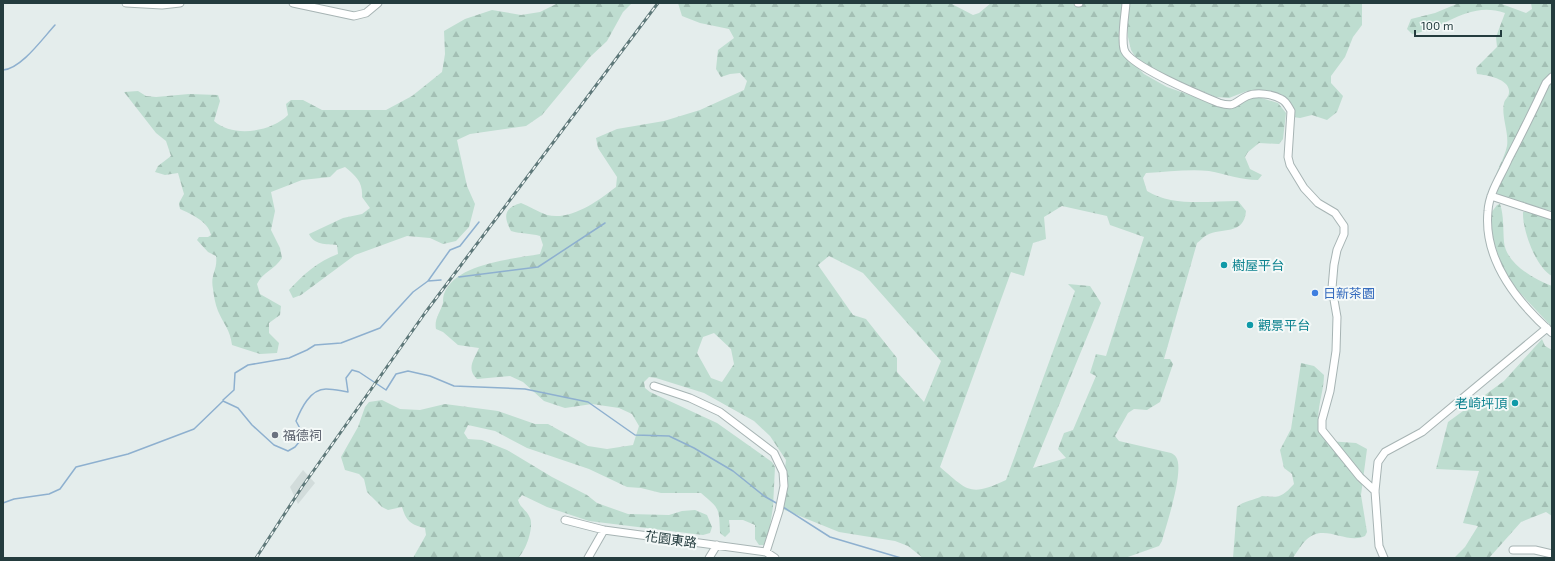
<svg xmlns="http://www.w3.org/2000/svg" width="1555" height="561" font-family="'Exo 2','Noto Sans TC',sans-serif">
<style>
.built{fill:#d2dcdb}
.forest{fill:url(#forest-firs);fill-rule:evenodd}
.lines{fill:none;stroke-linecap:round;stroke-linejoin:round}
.stream{stroke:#8eb0cf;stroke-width:1.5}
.minor-casing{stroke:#a7b4b4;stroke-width:9}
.minor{stroke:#fff;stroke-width:7}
.rail-casing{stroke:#5e7879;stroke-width:3}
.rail{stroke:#f4f9f8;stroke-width:1.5;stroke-dasharray:4.5;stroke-linecap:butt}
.culture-dot{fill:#0f9aa8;stroke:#f4f9f8;stroke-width:1.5}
.shop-dot{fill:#3f7fe0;stroke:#f4f9f8;stroke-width:1.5}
.worship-dot{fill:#6b7280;stroke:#f4f9f8;stroke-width:1.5}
.labels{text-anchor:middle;stroke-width:4;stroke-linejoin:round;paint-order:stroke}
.culture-label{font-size:13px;fill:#0d838f;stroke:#f4f9f8;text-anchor:start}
.shop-label{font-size:13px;fill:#366cbe;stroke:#f4f9f8;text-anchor:start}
.worship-label{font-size:13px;fill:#5b616d;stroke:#f4f9f8;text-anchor:start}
.street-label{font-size:13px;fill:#243c3e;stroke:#f4f9f8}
</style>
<defs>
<pattern id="forest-firs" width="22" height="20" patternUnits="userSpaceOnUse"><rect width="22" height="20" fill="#beddd0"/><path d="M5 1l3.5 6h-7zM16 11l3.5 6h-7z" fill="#a3bfb4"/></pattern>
</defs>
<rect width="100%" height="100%" fill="#e4edec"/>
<!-- built -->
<path class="built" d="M303,470L315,483L298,504L290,487Z"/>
<!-- forest -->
<path class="forest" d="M558,3H632L623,12L607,41L590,57L542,115L526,126L470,134L457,140L467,186L475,204L469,227L456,241L443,244L430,238L407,236L355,255L301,295L293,298L289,290C303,275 318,261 338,254L337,245C326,244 314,245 309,234L343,218L362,214L370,208L362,197C363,182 356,176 345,167L337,170L330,177L302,180L271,192L275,211L271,230L280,248L282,258C275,269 262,273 257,284L260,294L281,306L280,315L269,323V333L279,343L277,353L260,354L232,345C230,329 224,325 218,311C215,304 214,296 213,289C210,274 218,270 216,256L208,252L197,240L199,237H208L211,235C208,221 191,214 180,209L179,203L184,194L178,173L165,175L155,172L158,166L171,156L166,141L156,133L124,92L138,91L146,96L156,97L189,94L218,95L220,101L214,121C233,138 271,132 288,115L286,104L291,100H303L322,110H386L412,96L442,72L445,54L444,31L465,19L492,10L521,15L540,12Z
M678,3H950L973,15L979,13L991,3H1069L1079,5L1084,3H1122L1119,37L1121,51L1144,74L1167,87L1207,101L1233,104L1245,99L1258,97L1278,103L1286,113L1283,139L1279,144L1259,143L1248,152L1245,157L1250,169L1262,175L1258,180C1241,180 1226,174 1209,171C1189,169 1167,172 1146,173L1143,178L1147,191C1172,207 1209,201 1238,201L1246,211C1244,236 1221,227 1207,235C1203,237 1200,241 1197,243L1164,359H1170L1173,364L1160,402L1147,410L1134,409L1128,413L1115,436L1119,441L1171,453C1173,454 1175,455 1176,457C1185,469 1166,526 1162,541L1159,546L1125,558H923L908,546L895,541L839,532L780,508L786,460L770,436L754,421L704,393L656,378L649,377L644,382L645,388L650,392L717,423L772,462L775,467L773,507L770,526V539L766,545H759L755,539V525L743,520H729L730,532L725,537L720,533C719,508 720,509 701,493H661L641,488L627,487L589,469L527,448L495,431L468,425L464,433L468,439L482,440L507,450L552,477L587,495L597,503L628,514L669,515L682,511L695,510L707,515L712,527L710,533L703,535L589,521L547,507L522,495L518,500C520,508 527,510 530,518C534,527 526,551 518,558H413L426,535L425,528C410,525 406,520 402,507L388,510L382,507L367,492L364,479L359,474L345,470L341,457L358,427L365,407L369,402L382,400L400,409L420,410L445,404L498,411L535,424H548L588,446L607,449L633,445L639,426L632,414L619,408L592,404L565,408L544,401L523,382L510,376L477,379C466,369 474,359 479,348L458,345L443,332L436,329C434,319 440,313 443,303C443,300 443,297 444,294C455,263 513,259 540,254L543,245L540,236C530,233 521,234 511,231C503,216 504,208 521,203C529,206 538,212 547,215C571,221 598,201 616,187L617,177L598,148L596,138L617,129L664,121L700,110L744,90L747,81L740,73L730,74L721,77L716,69L718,50L734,38L729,29L700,23L682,16ZM1062,206L1107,216L1110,225L1144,237L1106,356L1096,354L1090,373L1096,376L1073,430L1064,433L1058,449L1066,458L1033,468L1101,303L1090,286L1068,284L1075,291L1006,480C970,497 968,491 940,467L1011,272L1024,276L1033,243L1046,239L1044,217ZM829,256L863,273L941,361L924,402L897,372V358L866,319L853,315L818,265ZM714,333L731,349L734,364L722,382L711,378L697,353L703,337Z
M1126,3H1362V25L1353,37L1345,57L1331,76V83L1343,96L1337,112L1327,120L1312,115L1300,118L1293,117L1282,97L1267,91H1247L1229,98L1216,97L1158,73L1136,58L1131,50L1128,37Z
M1459,3H1499L1526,13L1532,9L1531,3H1552V211L1507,199L1495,192C1491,175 1504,162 1507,146C1509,132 1501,116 1504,103C1505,99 1509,97 1509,92C1510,79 1487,75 1477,74L1476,68L1497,47L1496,37L1505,13C1468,0 1446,29 1412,34L1407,29L1411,19L1435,13Z
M1500,204C1504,215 1503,230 1504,242C1506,263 1533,279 1552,286V327L1507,279L1489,230L1491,213L1497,205Z
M1530,211L1552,218V276C1536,268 1522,229 1523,212Z
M1542,339L1545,346L1552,350V516L1546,512L1521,522L1489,558H1454L1465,547L1478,526L1463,523L1479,471L1436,469L1448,422L1504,381Z
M1301,363L1314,366L1324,375C1324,398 1309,422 1328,441L1356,443L1367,449L1361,495L1367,532L1365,536C1346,545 1324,522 1306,540C1301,545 1297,552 1293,558H1233L1237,507C1243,501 1255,500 1262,496C1280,498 1282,497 1294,484L1292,474L1284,468L1280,450L1291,429Z"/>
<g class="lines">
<!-- stream -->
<path class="stream" d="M3,70C21,69 43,38 55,25
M459,277L538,267L605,223
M428,281L450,250L460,246L479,222
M223,400L234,390L235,373L248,365L289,358L307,350L315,345L341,343L380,328L413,292L428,281L441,280
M3,503L14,499L49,494L60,489L76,467L128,454L194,429L223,401L238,408L252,425L274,445L288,451L295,447L304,436L296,421C301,409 310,389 326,389C334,389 341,391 348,392L346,378L352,370L359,372L386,390L396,374L408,371L430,376L454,386L525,389L588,402L635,435L669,436L694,448L733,471L764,496L778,504
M783,507L830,537L901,558"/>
<!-- minor casing -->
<g class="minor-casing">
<path id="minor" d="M126,3L162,5L180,3
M293,3L354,16L366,13L378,3
M1078,3H1079
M1126,3C1125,16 1121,37 1124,49C1127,65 1202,96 1219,103C1236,108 1234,102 1247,96C1256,92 1273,94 1281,99C1286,101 1288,106 1291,111L1288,157L1290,165L1304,188L1318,203L1335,213L1344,226V234L1337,250L1334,265L1332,288L1337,317L1336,351L1330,391L1322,420V430L1360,477L1375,491
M1552,77L1546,83C1534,109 1521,135 1508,160C1501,176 1489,193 1488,211C1483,260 1517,302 1552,333
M1491,196L1552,216
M654,386L690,398L720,412L774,453L783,472L784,486L779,511L766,552
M565,520L604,530L766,552L775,558
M1513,550H1535L1552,554
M588,558L604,530
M709,558L717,545
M1384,558L1379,546L1375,491L1378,462L1385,452L1422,432L1547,328"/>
</g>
<!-- minor -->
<use href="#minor" class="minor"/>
<!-- rail casing -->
<g class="rail-casing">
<path id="rail" d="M256,558L302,487L425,313L658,3"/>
</g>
<!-- rail -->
<use href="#rail" class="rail"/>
</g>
<!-- markers -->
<g class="culture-dot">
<circle cx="1224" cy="265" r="4"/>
<circle cx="1250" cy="325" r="4"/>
<circle cx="1515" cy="403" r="4"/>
</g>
<circle class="shop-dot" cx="1315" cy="293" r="4"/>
<circle class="worship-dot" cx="275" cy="435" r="4"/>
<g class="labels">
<!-- culture labels -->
<g class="culture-label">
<text x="1232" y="270">樹屋平台</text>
<text x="1258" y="330">觀景平台</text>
<text x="1507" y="408" text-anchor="end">老崎坪頂</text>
</g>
<!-- shop labels -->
<g class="shop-label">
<text x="1323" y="298">日新茶園</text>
</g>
<!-- worship labels -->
<g class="worship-label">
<text x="283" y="440">福德祠</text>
</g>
<!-- street labels -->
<g class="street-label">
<text transform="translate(671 539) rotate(8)" y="5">花園東路</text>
</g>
</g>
<!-- border -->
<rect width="1555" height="561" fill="none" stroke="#243c3e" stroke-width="8"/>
<!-- scale -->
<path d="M1415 30v6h86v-6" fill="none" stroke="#243c3e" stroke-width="2"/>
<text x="1421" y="30" font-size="12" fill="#243c3e" stroke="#f4f9f8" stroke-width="3" paint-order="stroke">100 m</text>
</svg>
